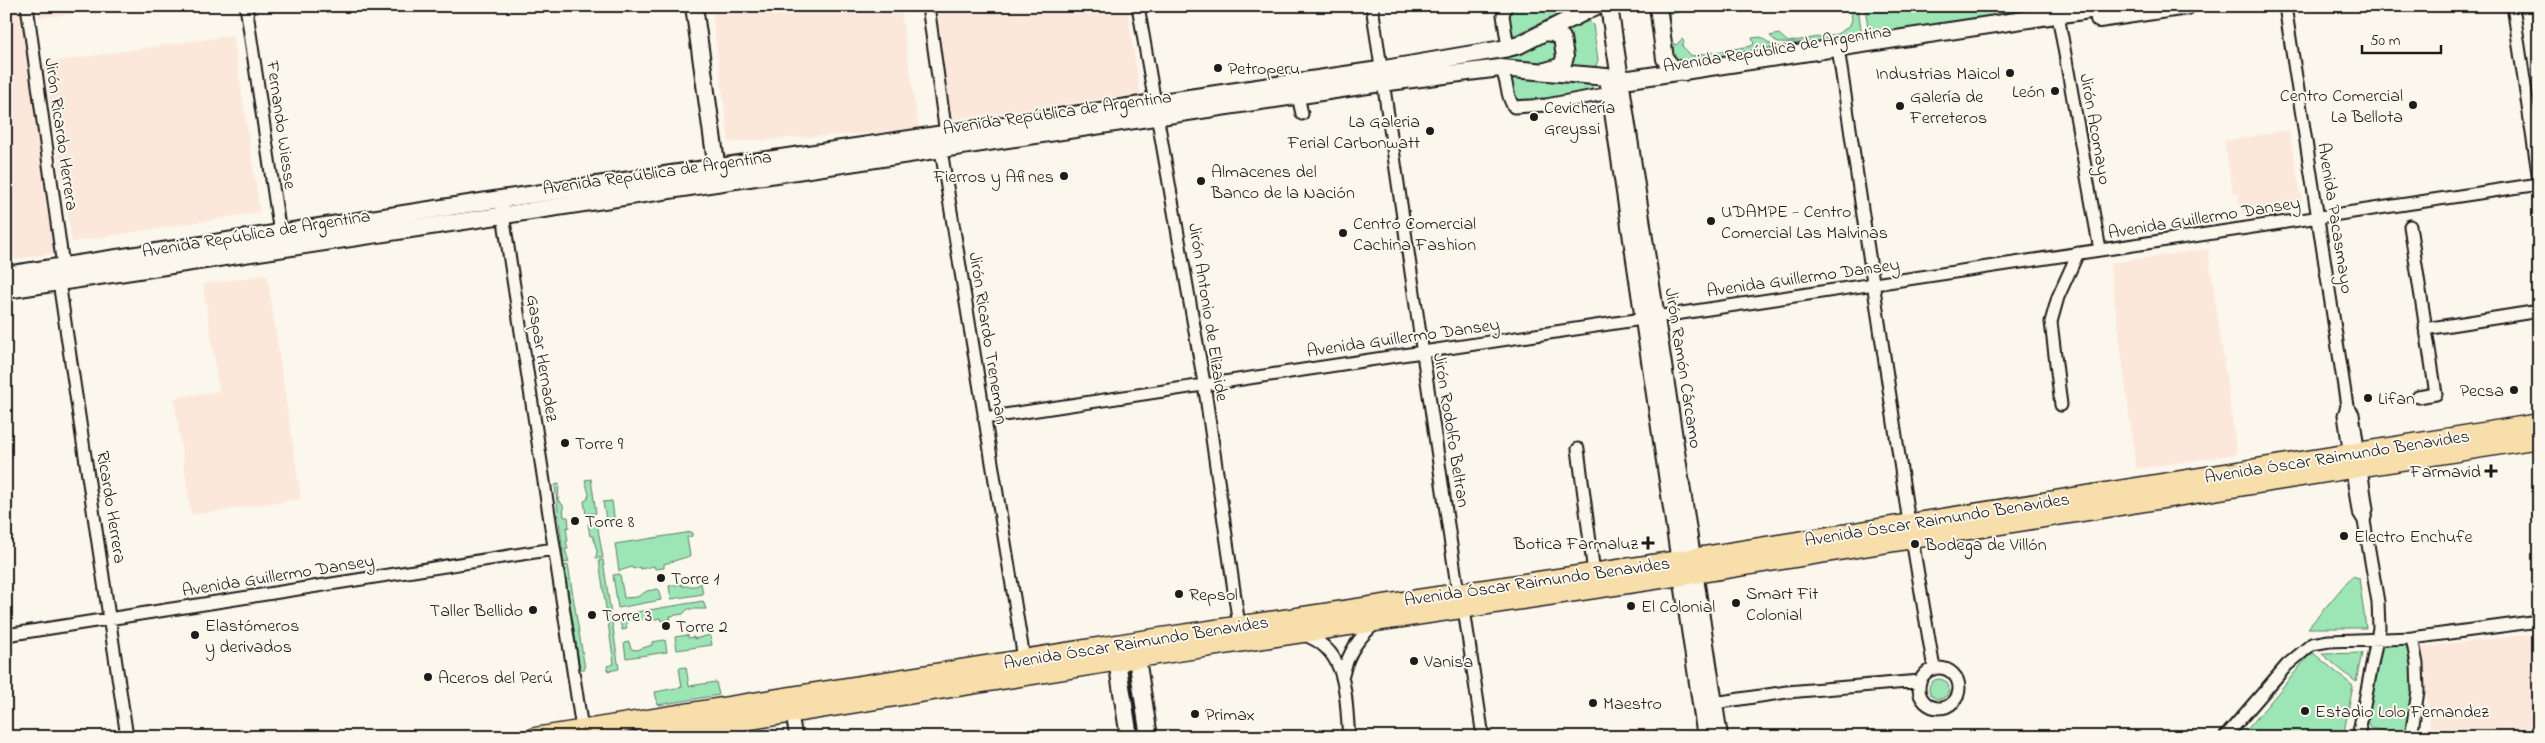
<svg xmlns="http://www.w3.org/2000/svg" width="2545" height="743" font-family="'Indie Flower',sans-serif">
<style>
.built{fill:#fce8db}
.green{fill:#9ce5b4;stroke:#5c8068}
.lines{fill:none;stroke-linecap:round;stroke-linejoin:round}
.street-casing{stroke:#1c1c1c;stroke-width:15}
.secondary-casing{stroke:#1c1c1c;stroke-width:20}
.primary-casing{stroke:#1c1c1c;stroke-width:21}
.street{stroke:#fbf7ec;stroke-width:11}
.secondary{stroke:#fbf7ec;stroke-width:16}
.primary{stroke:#f8deab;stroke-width:18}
.poi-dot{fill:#1c1c1c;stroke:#fbf7ec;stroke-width:2}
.labels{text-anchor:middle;stroke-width:4;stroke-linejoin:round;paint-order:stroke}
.street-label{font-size:18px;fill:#1c1c1c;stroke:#fbf7ec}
.poi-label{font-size:18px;fill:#1c1c1c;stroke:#fbf7ec;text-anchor:start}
</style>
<rect width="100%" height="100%" fill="#fbf7ec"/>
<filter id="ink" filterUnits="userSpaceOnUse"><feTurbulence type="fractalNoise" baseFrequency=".02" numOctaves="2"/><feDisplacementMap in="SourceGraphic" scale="10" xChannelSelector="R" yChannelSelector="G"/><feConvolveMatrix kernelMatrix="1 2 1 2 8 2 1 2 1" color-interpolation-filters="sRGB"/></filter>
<g filter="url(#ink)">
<!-- built -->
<path class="built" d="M6,6H20L54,253L6,261Z
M37,6H135L39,18Z
M711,6H900L919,130L729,142Z
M935,6H1127L1140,94L949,120Z
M233,35L260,212L72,242L43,63Z
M2289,130L2302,201L2297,206L2242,216L2238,193H2233L2224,141Z
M2208,249L2237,454L2136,469L2110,263Z
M267,275L301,499L191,515L174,398L219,391L203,284Z
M2539,633V726L2464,737H2432L2420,647Z"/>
<!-- green -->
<path class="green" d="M1513,6H1577L1515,35L1511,31L1508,12Z
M1666,6H1677L1681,10L1680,12L1669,14L1672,42L1676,45L1682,39L1684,42L1682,46L1692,56L1751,46L1754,44L1752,38L1761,37L1773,46L1769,52L1682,64L1674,59L1672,54Z
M1850,6H1858L1862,37C1833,42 1806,44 1778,43L1770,36L1779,34L1788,42L1837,34L1850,26L1852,19Z
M1865,6H2059L1869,37Z
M1589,21L1593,25L1598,60L1596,66L1588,67L1499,59L1577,24Z
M1511,78L1589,85L1594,90L1515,105Z
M591,479L596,513L586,514L584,501L587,500L589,494L585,480Z
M559,484L558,500L563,505L564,517H568L569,527L566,528L568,541H566L568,549H565L569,562L564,563L555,485Z
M612,501L615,524L607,525L603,502Z
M597,523L603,558H596L597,551L593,536H590L588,524Z
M692,532V536L687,537L690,556L664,564V568L655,569L654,566L641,569L640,567L633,569L632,567L619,571L615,544Z
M599,560H603L619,669L608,671L607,666L614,664Z
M568,565L585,669H580L564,566Z
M620,574L624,598L637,597L647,591L658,589L661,600L618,608L613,575Z
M2352,576L2359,578L2366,628H2308Z
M701,583L703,594L671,599L669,586L682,584V586H696Z
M703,601L706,609H688L683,614L670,616L671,619L661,621L660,618L647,621L646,619L630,620L626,623L627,629L622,630L619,615Z
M688,635V638L694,637V639L710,635L712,645L677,650L675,637Z
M2407,639L2415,684L2407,735L2404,736L2371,728L2367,718L2381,648L2385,642Z
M665,640L667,652L626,658L624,643L629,642L631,649L637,650L652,645V642Z
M2312,652L2353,686L2343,737H2241Z
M2362,653L2356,682L2322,654Z
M686,667L689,686L716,682L719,695L658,705L655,692L682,687L679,668Z
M1131,668L1142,737H1135L1124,669Z
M1929 689a10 10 0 1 1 20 0a10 10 0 1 1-20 0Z"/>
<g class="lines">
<!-- street casing -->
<g class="street-casing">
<path id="street" d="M27,6L63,266
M246,6L281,240
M928,6L946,134L941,150L1025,665
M1138,6L1204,383L1239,625
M1372,6L1458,593
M1506,6L1503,15L1508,48
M2285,6L2347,406L2353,414L2367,509L2364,521L2378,602L2379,628L2358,737
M2513,6L2539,180
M2058,15L2100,250
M1838,48L1909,523
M1500,68C1509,80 1505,96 1514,107L1546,105L1610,93
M1298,96L1302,114
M502,208L582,729
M2410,226L2436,394L2418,397
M59,282L127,737
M2425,329L2539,311
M2061,405L2051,322L2058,297L2078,253
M2347,406L2344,415L2358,511L2364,521
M984,418L2539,184
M1578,449L1594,573
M1912,539L1934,669
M1464,609L1483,737
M6,635L554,549
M1304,635C1349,650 1345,697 1349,737
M1919 688a20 20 0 1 1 40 0a20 20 0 1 1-40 0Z
M1343,675C1348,653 1358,638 1376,623
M1714,703L1787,692L1920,681
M792,715L796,737
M2225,737L2287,665L2312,644L2329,641L2412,638L2539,621
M2411,737L2418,691L2417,664L2412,638"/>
</g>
<!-- secondary casing -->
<g class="secondary-casing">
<path id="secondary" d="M694,6L718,177
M1609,6L1719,737
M1658,6L1665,59L1672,67L1684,72
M2099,19L2187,6
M1544,32L1553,33L1562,38L1565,57L1562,66L1546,71
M1608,78L1706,737
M6,275L501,199L1379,70L1508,48L1519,45L1596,6
M6,290L1381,83L1500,68L1630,79L2116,6
M1135,645L1149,737
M1115,648L1129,737"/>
</g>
<!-- primary casing -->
<g class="primary-casing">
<path id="primary" d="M535,737L1135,641L1679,560L2539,423
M644,737L1151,656L1694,574L2539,439"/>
</g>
<!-- street -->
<use href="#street" class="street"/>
<!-- secondary -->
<use href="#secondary" class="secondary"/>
<!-- primary -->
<use href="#primary" class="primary"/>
</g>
</g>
<!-- markers -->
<g class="poi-dot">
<circle cx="1218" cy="68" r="5"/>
<circle cx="2010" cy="73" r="5"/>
<circle cx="2055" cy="91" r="5"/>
<circle cx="2413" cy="105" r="5"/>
<circle cx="1900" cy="106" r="5"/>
<circle cx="1534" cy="117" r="5"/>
<circle cx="1430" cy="131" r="5"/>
<circle cx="1064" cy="176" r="5"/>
<circle cx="1201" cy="181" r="5"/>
<circle cx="1711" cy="221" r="5"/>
<circle cx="1343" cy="233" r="5"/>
<circle cx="2514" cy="390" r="5"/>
<circle cx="2368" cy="398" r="5"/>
<circle cx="565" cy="443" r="5"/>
<path d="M2488.5 463.5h5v5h5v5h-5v5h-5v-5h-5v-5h5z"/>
<circle cx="575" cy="521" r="5"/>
<circle cx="2344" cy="536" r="5"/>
<path d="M1645.5 535.5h5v5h5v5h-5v5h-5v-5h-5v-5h5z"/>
<circle cx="1915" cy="544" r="5"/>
<circle cx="661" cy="578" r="5"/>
<circle cx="1179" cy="594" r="5"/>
<circle cx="1736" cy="603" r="5"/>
<circle cx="1631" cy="606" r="5"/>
<circle cx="533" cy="610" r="5"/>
<circle cx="592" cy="615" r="5"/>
<circle cx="666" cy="626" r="5"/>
<circle cx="195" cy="635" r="5"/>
<circle cx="1414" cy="661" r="5"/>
<circle cx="428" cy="677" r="5"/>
<circle cx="1593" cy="703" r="5"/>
<circle cx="2305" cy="711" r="5"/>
<circle cx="1195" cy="714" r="5"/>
</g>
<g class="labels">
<!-- street labels -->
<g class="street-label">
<text transform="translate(1777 48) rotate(-9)" y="6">Avenida República de Argentina</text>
<text transform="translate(1057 112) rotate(-8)" y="6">Avenida República de Argentina</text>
<text transform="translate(282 125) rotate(82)" y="6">Fernando Wiesse</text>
<text transform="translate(2096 129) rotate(80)" y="6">Jirón Acomayo</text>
<text transform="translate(62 134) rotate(82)" y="6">Jirón Ricardo Herrera</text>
<text transform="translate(657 172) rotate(-8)" y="6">Avenida República de Argentina</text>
<text transform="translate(2204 217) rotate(-9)" y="6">Avenida Guillermo Dansey</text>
<text transform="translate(2336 218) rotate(81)" y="6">Avenida Pacasmayo</text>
<text transform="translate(256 233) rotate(-9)" y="6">Avenida República de Argentina</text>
<text transform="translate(1803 277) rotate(-8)" y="6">Avenida Guillermo Dansey</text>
<text transform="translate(1209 312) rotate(81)" y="6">Jirón Antonio de Elizaide</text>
<text transform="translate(1403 337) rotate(-8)" y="6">Avenida Guillermo Dansey</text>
<text transform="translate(989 338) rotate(81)" y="6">Jirón Ricardo Treneman</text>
<text transform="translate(543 358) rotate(81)" y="6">Gaspar Hernadez</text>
<text transform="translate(1684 368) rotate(81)" y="6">Jirón Ramón Cárcamo</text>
<text transform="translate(1452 430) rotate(81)" y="6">Jirón Rodolfo Beltran</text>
<text transform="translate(2337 456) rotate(-9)" y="6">Avenida Óscar Raimundo Benavides</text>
<text transform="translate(112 507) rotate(81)" y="6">Ricardo Herrera</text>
<text transform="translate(1937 519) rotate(-9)" y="6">Avenida Óscar Raimundo Benavides</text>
<text transform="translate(278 575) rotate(-9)" y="6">Avenida Guillermo Dansey</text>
<text transform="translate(1537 581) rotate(-8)" y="6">Avenida Óscar Raimundo Benavides</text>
<text transform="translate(1136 642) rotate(-9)" y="6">Avenida Óscar Raimundo Benavides</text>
</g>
<!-- poi labels -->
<g class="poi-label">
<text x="1228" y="74">Petroperu</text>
<text x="2000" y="79" text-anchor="end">Industrias Maicol</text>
<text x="2045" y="97" text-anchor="end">León</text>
<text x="2403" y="101" text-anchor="end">Centro Comercial<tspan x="2403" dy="21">La Bellota</tspan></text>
<text x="1910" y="102">Galería de<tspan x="1910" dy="21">Ferreteros</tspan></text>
<text x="1544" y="113">Cevichería<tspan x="1544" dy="21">Greyssi</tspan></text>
<text x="1420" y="127" text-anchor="end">La Galeria<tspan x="1420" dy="21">Ferial Carbonwatt</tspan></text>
<text x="1211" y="177">Almacenes del<tspan x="1211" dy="21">Banco de la Nación</tspan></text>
<text x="1054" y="182" text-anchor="end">Fierros y Afines</text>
<text x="1721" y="217">UDAMPE - Centro<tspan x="1721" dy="21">Comercial Las Malvinas</tspan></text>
<text x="1353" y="229">Centro Comercial<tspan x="1353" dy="21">Cachina Fashion</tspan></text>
<text x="2504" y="396" text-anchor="end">Pecsa</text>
<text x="2378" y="404">Lifan</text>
<text x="575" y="449">Torre 9</text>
<text x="2481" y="477" text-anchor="end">Farmavid</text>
<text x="585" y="527">Torre 8</text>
<text x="2354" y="542">Electro Enchufe</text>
<text x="1638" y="549" text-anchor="end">Botica Farmaluz</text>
<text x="1925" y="550">Bodega de Villón</text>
<text x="671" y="584">Torre 1</text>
<text x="1746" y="599">Smart Fit<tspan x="1746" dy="21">Colonial</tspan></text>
<text x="1189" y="600">Repsol</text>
<text x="1641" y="612">El Colonial</text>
<text x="523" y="616" text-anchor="end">Taller Bellido</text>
<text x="602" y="621">Torre 3</text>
<text x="205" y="631">Elastómeros<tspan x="205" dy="21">y derivados</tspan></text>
<text x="676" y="632">Torre 2</text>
<text x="1424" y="667">Vanisa</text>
<text x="438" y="683">Aceros del Perú</text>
<text x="1603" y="709">Maestro</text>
<text x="2315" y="717">Estadio Lolo Fernandez</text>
<text x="1205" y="720">Primax</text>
</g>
</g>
<!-- margin -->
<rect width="2545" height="743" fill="none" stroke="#fbf7ec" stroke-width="25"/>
<rect x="12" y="12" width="2520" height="718" fill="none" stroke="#1c1c1c" stroke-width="2" filter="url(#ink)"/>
<!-- scale -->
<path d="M2362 45v8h79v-8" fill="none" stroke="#1c1c1c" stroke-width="2.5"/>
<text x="2370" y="45" font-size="15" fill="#1c1c1c" stroke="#fbf7ec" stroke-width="4" paint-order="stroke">50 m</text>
</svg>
